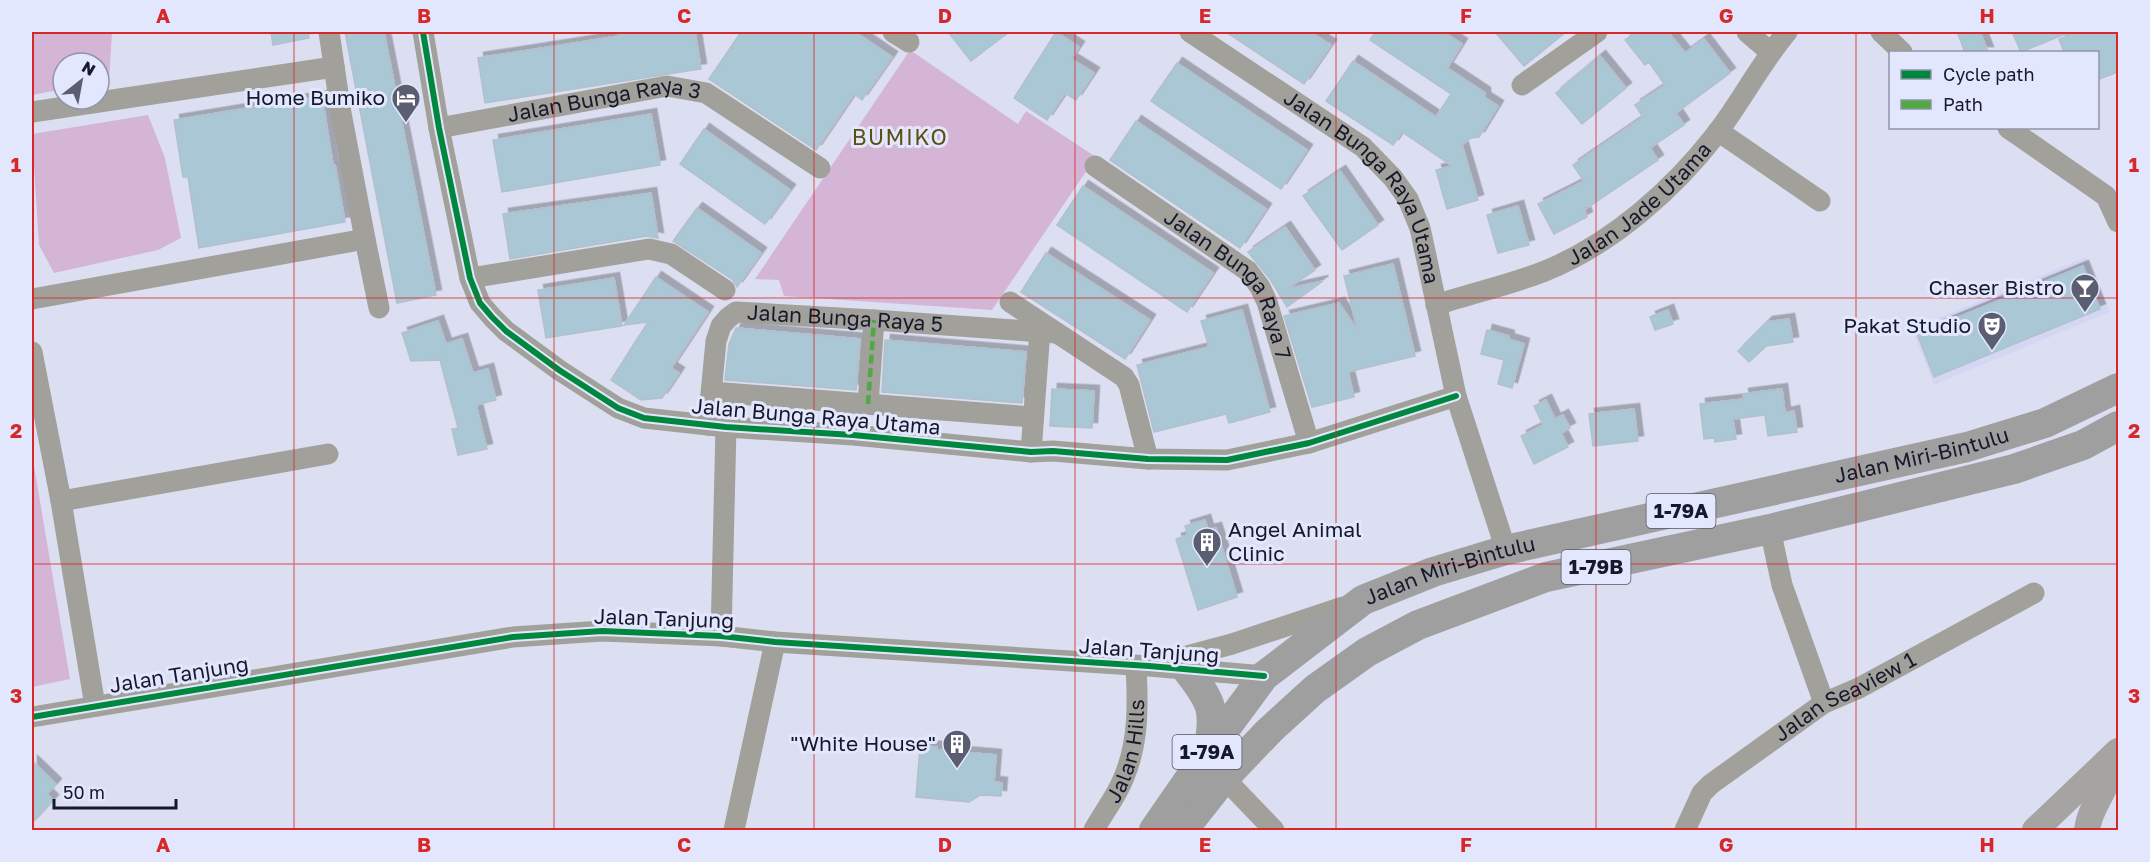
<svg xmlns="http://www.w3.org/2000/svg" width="2150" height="862" font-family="'Golos Text',sans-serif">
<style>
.built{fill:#d3d7f4}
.green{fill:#d4b5d5}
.building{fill:#aac7d6;stroke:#b2c0cd;stroke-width:1.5;filter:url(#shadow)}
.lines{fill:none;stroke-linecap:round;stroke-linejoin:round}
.minor{stroke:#a1a09b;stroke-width:21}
.major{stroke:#a5a4a2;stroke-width:26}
.highway{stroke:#a09f9f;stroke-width:30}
.quiet{stroke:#51a944;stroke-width:4.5;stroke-dasharray:9 4.5;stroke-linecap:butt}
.cycleway-casing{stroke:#e3e7fd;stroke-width:10}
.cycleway{stroke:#00873e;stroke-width:6}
.grid{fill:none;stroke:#d62828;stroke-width:1.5;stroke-opacity:0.55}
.labels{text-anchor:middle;stroke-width:6;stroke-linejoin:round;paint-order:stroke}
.shield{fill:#e3e7fd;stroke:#54566a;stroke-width:1.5}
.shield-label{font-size:20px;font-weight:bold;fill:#16182b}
.poi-label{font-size:21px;fill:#16182b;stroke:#e3e7fd;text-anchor:end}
.street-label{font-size:21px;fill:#16182b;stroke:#e3e7fd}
.neighbourhood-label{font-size:22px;letter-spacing:1.5px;fill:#5b4f11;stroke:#e3e7fd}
.neatline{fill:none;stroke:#d62828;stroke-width:2}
.grid-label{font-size:20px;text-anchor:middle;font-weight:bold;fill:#d62828}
</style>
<defs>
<filter id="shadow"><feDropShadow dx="5.5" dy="-5.5" stdDeviation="0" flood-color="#0004"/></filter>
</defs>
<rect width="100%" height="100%" fill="#dcdff2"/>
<!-- built -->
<path class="built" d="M2086,257L2110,312L1934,385L1912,329Z"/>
<!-- green -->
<path class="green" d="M32,32H112L109,81L99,83V63H63V89L32,95Z
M910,50L1018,124L1026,111L1096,157L992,310L784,296L779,280L755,279Z
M148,115L165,158L181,238L158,250L54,273L39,245L32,134Z
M32,454L70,679L32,687Z"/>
<!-- building -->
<path class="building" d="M271,32H308L309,38L273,45Z
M345,32H384L436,295L397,303Z
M628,32H695L701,69L485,103L478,58L619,36L618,33Z
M741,32H855L892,57L862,100L854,94L816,150L709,79Z
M948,32H1009L971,61Z
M1056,32L1079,47L1071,59L1094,73L1076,100L1065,93L1047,120L1014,98Z
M1226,32H1310L1331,45L1304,84Z
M1375,32H1443L1462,44L1447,68L1485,93V98L1498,106L1479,137L1471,138L1462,145L1478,200L1447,209L1436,170L1452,166L1402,132L1393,145L1326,101L1353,61L1436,117L1451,94L1370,40Z
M1495,32H1566L1524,66Z
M1636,32H1668L1685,53L1704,39L1730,73L1676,113L1684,125L1650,148L1658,160L1584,210L1587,217L1554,234L1538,204L1584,181L1573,165L1643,117L1635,105L1665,85L1649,62L1645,65L1625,40Z
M1957,32H1980L1988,52H1965Z
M2012,32H2070L2021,52Z
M2079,32H2118V72L2097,80V52H2064L2059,39Z
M1600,56L1626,88L1582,124L1556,93Z
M1177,63L1307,150L1281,189L1151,101Z
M322,96L333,165H335L345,222L199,248L188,177H183L174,120Z
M651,114L660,165L502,192L493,140Z
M1136,121L1266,209L1240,248L1110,160Z
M704,129L790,190L765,224L680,164Z
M1340,171L1378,225L1342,250L1303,196Z
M1083,186L1213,273L1187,312L1057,225Z
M651,193L658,238L647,236L510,259L503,214Z
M1518,206L1529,245L1498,253L1487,215Z
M697,208L761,253L737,287L732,279L673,241Z
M1285,227L1315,270L1287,289L1323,281L1287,307L1270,279L1248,252Z
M1046,253L1150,320L1125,359L1021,292Z
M1393,264L1415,356L1348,372L1354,397L1312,407L1284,316L1339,303L1358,331L1344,276Z
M2083,266L2100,309L1934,377L1917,334Z
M656,277L708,312L671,368L679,373L662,398L641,400L611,380L648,322L624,325Z
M614,278L622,326L546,338L538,290Z
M1242,310L1270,412L1229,423L1226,414L1154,432L1137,365L1209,347L1201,321Z
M1668,310L1673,324L1655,330L1650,317Z
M1789,319L1793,342L1766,346L1749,362L1738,351L1767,322Z
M438,321L446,344L462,339L473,373L488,369L496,400L476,405L487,449L458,455L452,429L458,428L440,360L411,361L402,333Z
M736,328L860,339L856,390L725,380L729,344Z
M1487,330L1509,336L1508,339L1524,344L1512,388L1498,384L1504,360L1481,354Z
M885,340L1026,352L1022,403L882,392Z
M1052,389L1094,391L1092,428L1050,426Z
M1782,389L1785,413L1794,411L1797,432L1768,436L1765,415L1733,419L1736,439L1715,442L1714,438L1704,439L1700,404L1744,399L1743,394Z
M1546,400L1555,419L1563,415L1570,428L1561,433L1568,447L1534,464L1521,436L1543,425L1534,406Z
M1634,409L1638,441L1593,446L1589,414Z
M1205,520L1208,530L1216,528L1237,597L1198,610L1176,539L1188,535L1185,526Z
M920,746L937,747V750L996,755L994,782L1002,783L1001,796L980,795L969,802L916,797Z
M32,761L56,784L47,794L53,800L32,823Z"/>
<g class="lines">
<!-- minor -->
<g class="minor">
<path d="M423,32L439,128L470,278L480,303L492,317L506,331L559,370L618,408L644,418L726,427L853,435L1031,452L1053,451L1148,459L1227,460L1309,443L1456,396"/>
<path d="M893,32L909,42"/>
<path id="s1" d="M1190,32L1363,147L1393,178L1408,199L1420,228L1456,396L1506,550"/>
<path d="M1747,32L1770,52"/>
<path d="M1881,32L1902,52"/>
<path d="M1522,85L1597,32"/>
<path d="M32,112L334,67"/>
<path id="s2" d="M439,128L667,86L706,93L820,168"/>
<path d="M2008,128L2106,196L2118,222"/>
<path d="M1718,131L1820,201"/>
<path id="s3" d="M1095,166L1248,271L1260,287L1267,302L1309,443"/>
<path d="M365,239L379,308"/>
<path d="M470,278L649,249L671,254L725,290"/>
<path d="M32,299L365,239L341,113L329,32"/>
<path d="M1010,302L1124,377L1129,385L1148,459"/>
<path id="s4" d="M1436,305C1472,293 1510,285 1545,271C1612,244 1674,189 1717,133C1742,100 1761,63 1787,32"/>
<path d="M32,352L61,501L95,706"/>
<path d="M712,392L1032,417"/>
<path d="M868,404L874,320"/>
<path id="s5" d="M708,425L716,341L721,326L728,318L736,312L874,320L1056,333"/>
<path d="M1031,452L1040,330"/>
<path d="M61,501L328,454"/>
<path d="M1770,529L1782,585L1824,703"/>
<path d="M721,636L726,427"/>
<path d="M1161,663L1232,644L1343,607"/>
<path d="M32,717L513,637L602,631L721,636L775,642L1149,666L1264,676"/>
<path d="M1224,778L1274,830"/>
<path d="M734,830L775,642"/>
<path id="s6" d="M1094,830C1103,813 1117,796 1124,777C1139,742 1138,703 1136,666"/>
<path id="s7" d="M1685,830L1702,793L1711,784L1824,703L1859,688L2034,593"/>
</g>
<!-- major -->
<path class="major" d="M2035,830L2118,751
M2087,830C2090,803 2112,788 2111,758"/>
<!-- highway -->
<g class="highway">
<path d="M1187,670C1213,703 1216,711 1208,752"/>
<path id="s8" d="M1154,830L1208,752L1264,676L1363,600L1433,572L1506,550L1967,447L2045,423L2118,388"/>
<path d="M1183,830L1224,778L1270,730L1315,689L1367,652L1418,625L1546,577L1770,529L2014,469L2083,445L2118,426"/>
</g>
<!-- quiet -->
<path class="quiet" d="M868,404L874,320"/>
<!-- cycleway casing -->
<g class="cycleway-casing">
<path id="cycleway" d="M423,32L439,128L470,278L480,303L492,317L506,331L559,370L618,408L644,418L726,427L853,435L1031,452L1053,451L1148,459L1227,460L1309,443L1456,396
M32,717L513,637L602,631L721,636L775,642L1149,666L1264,676"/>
</g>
<!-- cycleway -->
<use href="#cycleway" class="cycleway"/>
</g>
<!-- grid -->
<path class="grid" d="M294,32V830M554,32V830M814,32V830M1075,32V830M1336,32V830M1596,32V830M1856,32V830M32,298H2118M32,564H2118"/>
<!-- icons -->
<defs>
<g id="hotel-pin" transform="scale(1.5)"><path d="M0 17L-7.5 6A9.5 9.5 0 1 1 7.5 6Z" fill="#5b5e71" stroke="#e3e7fd"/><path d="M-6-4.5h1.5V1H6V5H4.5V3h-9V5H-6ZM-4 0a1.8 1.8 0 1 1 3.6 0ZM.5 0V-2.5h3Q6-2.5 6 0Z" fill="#fff"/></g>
<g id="bar-pin" transform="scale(1.5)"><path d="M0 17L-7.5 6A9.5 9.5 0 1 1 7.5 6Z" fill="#5b5e71" stroke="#e3e7fd"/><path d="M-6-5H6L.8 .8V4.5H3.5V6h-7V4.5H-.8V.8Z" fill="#fff"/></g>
<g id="theatre-pin" transform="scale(1.5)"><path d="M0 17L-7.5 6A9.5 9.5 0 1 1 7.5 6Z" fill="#5b5e71" stroke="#e3e7fd"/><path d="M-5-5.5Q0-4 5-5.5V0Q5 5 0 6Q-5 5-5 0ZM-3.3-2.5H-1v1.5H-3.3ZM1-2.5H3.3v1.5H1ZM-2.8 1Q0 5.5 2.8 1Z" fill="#fff"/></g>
<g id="building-pin" transform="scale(1.5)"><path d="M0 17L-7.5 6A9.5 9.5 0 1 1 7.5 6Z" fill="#5b5e71" stroke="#e3e7fd"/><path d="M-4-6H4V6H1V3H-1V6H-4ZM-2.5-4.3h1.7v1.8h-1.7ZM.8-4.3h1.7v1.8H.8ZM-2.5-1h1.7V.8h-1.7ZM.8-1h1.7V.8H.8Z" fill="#fff"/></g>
</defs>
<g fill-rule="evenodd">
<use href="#hotel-pin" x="406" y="98"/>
<use href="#bar-pin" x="2085" y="288"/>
<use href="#theatre-pin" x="1992" y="326"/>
<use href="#building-pin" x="1207" y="542"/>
<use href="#building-pin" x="957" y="744"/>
</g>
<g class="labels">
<!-- shield labels -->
<g class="shield">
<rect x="1646.5" y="494" width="69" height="34" rx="4.5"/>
<rect x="1561.5" y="550" width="69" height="34" rx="4.5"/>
<rect x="1172.5" y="735" width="69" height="34" rx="4.5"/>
</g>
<g class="shield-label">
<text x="1681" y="518">1-79A</text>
<text x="1596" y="574">1-79B</text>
<text x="1207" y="759">1-79A</text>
</g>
<!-- poi labels -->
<g class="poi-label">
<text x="385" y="105">Home Bumiko</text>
<text x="2064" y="295">Chaser Bistro</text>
<text x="1971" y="333">Pakat Studio</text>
<text x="1228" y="537" text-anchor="start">Angel Animal<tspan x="1228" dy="24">Clinic</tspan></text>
<text x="936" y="751">"White House"</text>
</g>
<!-- street labels -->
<g class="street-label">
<text dy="7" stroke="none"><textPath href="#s2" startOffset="168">Jalan Bunga Raya 3</textPath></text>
<text dy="7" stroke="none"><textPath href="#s1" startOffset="240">Jalan Bunga Raya Utama</textPath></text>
<text dy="7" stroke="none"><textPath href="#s4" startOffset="231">Jalan Jade Utama</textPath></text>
<text dy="7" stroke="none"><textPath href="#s3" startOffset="184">Jalan Bunga Raya 7</textPath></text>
<text dy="7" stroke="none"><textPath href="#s5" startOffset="230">Jalan Bunga Raya 5</textPath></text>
<text transform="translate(816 417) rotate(5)" y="7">Jalan Bunga Raya Utama</text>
<text dy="7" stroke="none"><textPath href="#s8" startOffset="892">Jalan Miri-Bintulu</textPath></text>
<text dy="7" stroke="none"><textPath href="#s8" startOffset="406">Jalan Miri-Bintulu</textPath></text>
<text transform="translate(664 619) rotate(2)" y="7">Jalan Tanjung</text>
<text transform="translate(1149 651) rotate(4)" y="7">Jalan Tanjung</text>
<text transform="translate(179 675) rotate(-9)" y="7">Jalan Tanjung</text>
<text dy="7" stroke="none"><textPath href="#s7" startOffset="214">Jalan Seaview 1</textPath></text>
<text dy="7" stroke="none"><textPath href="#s6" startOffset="87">Jalan Hills</textPath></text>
</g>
<!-- neighbourhood labels -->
<g class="neighbourhood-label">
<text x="900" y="145">BUMIKO</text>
</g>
</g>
<!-- border -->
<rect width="2150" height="862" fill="none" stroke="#e3e7fd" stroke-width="66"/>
<!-- legend -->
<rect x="1889" y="51" width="210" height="78" fill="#e3e7fd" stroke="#9194a9" stroke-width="1.5"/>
<rect x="1901" y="70" width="30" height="9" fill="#00873e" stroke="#9194a9" stroke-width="1.5"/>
<text x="1943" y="81" font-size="18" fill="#16182b">Cycle path</text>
<rect x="1901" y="100" width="30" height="9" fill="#51a944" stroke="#9194a9" stroke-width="1.5"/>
<text x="1943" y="111" font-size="18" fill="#16182b">Path</text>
<!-- north arrow -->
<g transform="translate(81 81) rotate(31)"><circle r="28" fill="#e3e7fd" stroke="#9194a9" stroke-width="1.5"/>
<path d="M0-4.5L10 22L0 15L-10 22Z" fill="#5b5e71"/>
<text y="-9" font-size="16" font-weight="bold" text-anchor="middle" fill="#16182b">N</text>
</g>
<!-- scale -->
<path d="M54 799v9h122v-9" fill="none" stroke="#16182b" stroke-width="3"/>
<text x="63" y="799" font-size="18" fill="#16182b" stroke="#e3e7fd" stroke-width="4.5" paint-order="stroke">50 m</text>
<rect x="33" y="33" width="2084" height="796" class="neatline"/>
<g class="grid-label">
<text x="163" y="23">A</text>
<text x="424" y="23">B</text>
<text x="684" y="23">C</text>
<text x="945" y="23">D</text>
<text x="1205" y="23">E</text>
<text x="1466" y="23">F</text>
<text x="1726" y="23">G</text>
<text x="1987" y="23">H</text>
<text x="16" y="172">1</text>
<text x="2134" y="172">1</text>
<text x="16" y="438">2</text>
<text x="2134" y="438">2</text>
<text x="16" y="703">3</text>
<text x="2134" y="703">3</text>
<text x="163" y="852">A</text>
<text x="424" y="852">B</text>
<text x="684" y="852">C</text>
<text x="945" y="852">D</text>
<text x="1205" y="852">E</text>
<text x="1466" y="852">F</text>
<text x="1726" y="852">G</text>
<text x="1987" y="852">H</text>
</g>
</svg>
